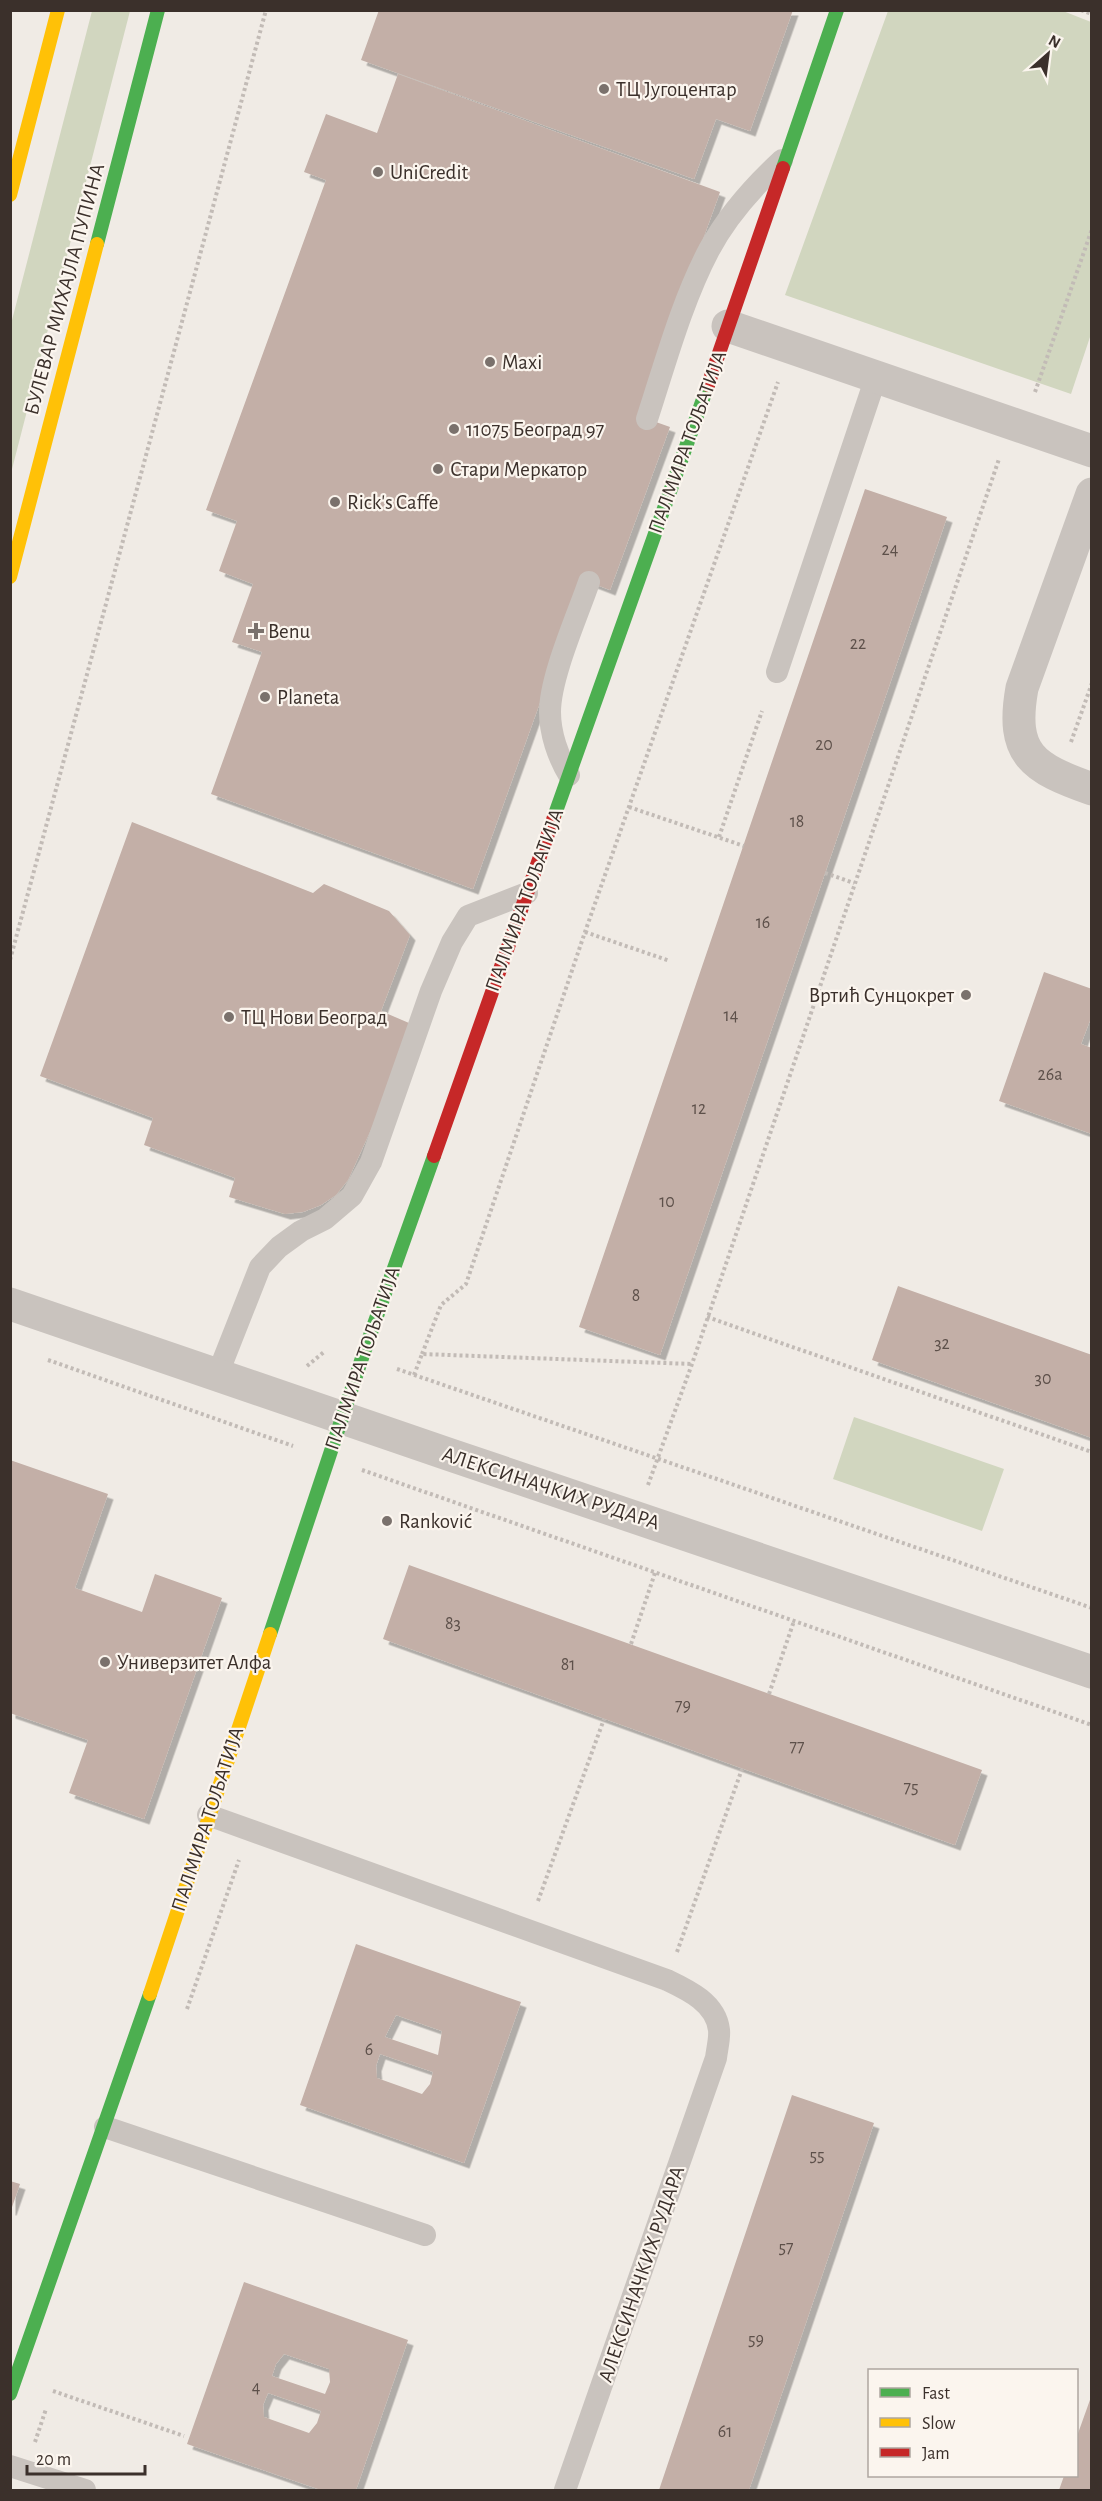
<svg xmlns="http://www.w3.org/2000/svg" width="1102" height="2501" font-family="'Alegreya Sans',sans-serif">
<style>
.green{fill:#d1d6bf}
.building{fill:#c3afa7;fill-rule:evenodd;filter:url(#shadow)}
.lines{fill:none;stroke-linecap:round;stroke-linejoin:round}
.path{stroke:#c2bbb6;stroke-width:4;stroke-dasharray:3 3;stroke-linecap:butt}
.lane{stroke:#c9c3be;stroke-width:22}
.street{stroke:#c9c3be;stroke-width:33}
.fast{stroke:#4caf50;stroke-width:14}
.slow{stroke:#ffc107;stroke-width:14}
.jam{stroke:#c62828;stroke-width:14}
.poi-dot{fill:#7a716c;stroke:#fbf5ee;stroke-width:2}
.labels{text-anchor:middle;stroke-width:4.5;stroke-linejoin:round;paint-order:stroke}
.number-label{font-size:18px;fill:#5d504a}
.poi-label{font-size:21px;fill:#3b302b;stroke:#fbf5ee;text-anchor:start}
.street-label{font-size:21px;fill:#3b302b;stroke:#fbf5ee}
</style>
<defs>
<filter id="shadow"><feDropShadow dx="5.5" dy="5.5" stdDeviation="0" flood-color="#0004"/></filter>
</defs>
<rect width="100%" height="100%" fill="#f0ebe5"/>
<!-- green -->
<path class="green" d="M92,11H130L11,473V324Z
M888,11H1063L1091,22V334L1071,394L785,295Z
M854,1417L1004,1469L982,1531L833,1479Z"/>
<!-- building -->
<path class="building" d="M379,10H793L750,131L716,119L694,179L361,60Z
M398,74L720,192L639,416L670,427L610,590L584,580L473,889L211,794L262,652L232,642L253,584L219,571L237,521L206,510L326,180L304,172L326,114L377,133Z
M865,489L947,517L660,1355L579,1327Z
M132,822L313,893L324,884L389,911L410,935L381,1011L409,1023L378,1114L348,1180L336,1195L321,1205L303,1212L285,1214L229,1197L235,1178L144,1145L153,1118L40,1076Z
M1044,972L1092,989V1015L1081,1044L1092,1048V1134L999,1101Z
M898,1286L1092,1355V1438L872,1360Z
M10,1460L108,1494L75,1588L142,1612L155,1574L222,1598L144,1819L69,1793L88,1740L10,1713Z
M409,1565L982,1770L955,1845L383,1639Z
M356,1944L521,2002L464,2163L300,2105ZM396,2015L442,2031L438,2055L385,2037ZM380,2054L433,2072L430,2084L422,2094L377,2078L376,2066Z
M792,2095L874,2123L749,2490H659Z
M10,2181L20,2184L11,2210H10Z
M244,2282L408,2340L356,2490H321L187,2444ZM284,2354L329,2369L330,2382L325,2394L272,2376L276,2364ZM268,2393L321,2411L317,2423L309,2433L264,2417L263,2405Z
M1091,2397L1092,2490H1059L1064,2476H1076V2439Z"/>
<g class="lines">
<!-- path -->
<path class="path" d="M1081,10L1092,14
M1035,392L1092,229
M1071,742L1092,683
M629,807L744,846
M719,837L762,711
M825,873L854,883
M585,932L670,961
M10,960L266,10
M707,1317L1092,1452
M422,1354L441,1305L466,1284L585,932L778,382
M48,1360L293,1446
M307,1366L324,1352
M397,1369L1092,1608
M414,1375L422,1354L692,1364
M362,1470L1092,1725
M648,1485L692,1364L999,459
M631,1644L655,1573
M769,1694L794,1621
M538,1901L604,1719
M677,1952L742,1769
M187,2009L239,1860
M53,2391L184,2436
M35,2442L46,2409"/>
<!-- lane -->
<path class="lane" d="M647,419C665,364 682,301 709,250C727,216 755,185 782,160
M777,672L876,377
M569,775C558,757 550,733 550,712C550,677 577,617 589,582
M217,1376L260,1267L279,1247L301,1231L325,1219L352,1196L371,1162L431,991L452,942L468,916L527,893
M208,1815L667,1980C688,1990 716,2003 719,2030C720,2038 717,2049 716,2058L565,2490
M105,2127L425,2235
M10,2466L85,2490"/>
<!-- street -->
<path class="street" d="M728,326L1092,451
M1092,494L1022,688C1010,755 1033,768 1092,789
M10,1304C370,1429 731,1549 1092,1672"/>
<!-- fast -->
<path class="fast" d="M783,168L837,10
M97,244L158,10
M554,817L708,385
M270,1634L362,1358L434,1156
M10,2394L150,1994"/>
<!-- slow -->
<path class="slow" d="M10,195L58,10
M10,577L97,244
M150,1994L270,1634"/>
<!-- jam -->
<path class="jam" d="M708,385L783,168
M434,1156L554,817"/>
</g>
<!-- markers -->
<g class="poi-dot">
<circle cx="604" cy="89" r="6"/>
<circle cx="378" cy="172" r="6"/>
<circle cx="490" cy="362" r="6"/>
<circle cx="454" cy="429" r="6"/>
<circle cx="438" cy="469" r="6"/>
<circle cx="335" cy="502" r="6"/>
<path d="M253 622h6v6h6v6h-6v6h-6v-6h-6v-6h6z"/>
<circle cx="265" cy="697" r="6"/>
<circle cx="966" cy="995" r="6"/>
<circle cx="229" cy="1017" r="6"/>
<circle cx="387" cy="1521" r="6"/>
<circle cx="105" cy="1662" r="6"/>
</g>
<g class="labels">
<!-- number labels -->
<g class="number-label">
<text x="890" y="555">24</text>
<text x="858" y="649">22</text>
<text x="824" y="750">20</text>
<text x="797" y="827">18</text>
<text x="763" y="928">16</text>
<text x="731" y="1021">14</text>
<text x="1050" y="1080">26a</text>
<text x="699" y="1114">12</text>
<text x="667" y="1207">10</text>
<text x="636" y="1301">8</text>
<text x="942" y="1349">32</text>
<text x="1043" y="1384">30</text>
<text x="453" y="1629">83</text>
<text x="568" y="1670">81</text>
<text x="683" y="1711">79</text>
<text x="797" y="1752">77</text>
<text x="911" y="1793">75</text>
<text x="369" y="2055">6</text>
<text x="817" y="2161">55</text>
<text x="786" y="2253">57</text>
<text x="756" y="2345">59</text>
<text x="256" y="2393">4</text>
<text x="725" y="2437">61</text>
</g>
<!-- poi labels -->
<g class="poi-label">
<text x="616" y="96">ТЦ Југоцентар</text>
<text x="390" y="179">UniCredit</text>
<text x="502" y="369">Maxi</text>
<text x="466" y="436">11075 Београд 97</text>
<text x="450" y="476">Стари Меркатор</text>
<text x="347" y="509">Rick's Caffe</text>
<text x="268" y="638">Benu</text>
<text x="277" y="704">Planeta</text>
<text x="954" y="1002" text-anchor="end">Вртић Сунцокрет</text>
<text x="241" y="1024">ТЦ Нови Београд</text>
<text x="399" y="1528">Ranković</text>
<text x="117" y="1669">Универзитет Алфа</text>
</g>
<!-- street labels -->
<g class="street-label">
<text transform="translate(64 289) rotate(-75)" y="7">БУЛЕВАР МИХАЈЛА ПУПИНА</text>
<text transform="translate(687 442) rotate(-70)" y="7">ПАЛМИРА ТОЉАТИЈА</text>
<text transform="translate(524 900) rotate(-70)" y="7">ПАЛМИРА ТОЉАТИЈА</text>
<text transform="translate(362 1358) rotate(-71)" y="7">ПАЛМИРА ТОЉАТИЈА</text>
<text transform="translate(551 1488) rotate(18)" y="7">АЛЕКСИНАЧКИХ РУДАРА</text>
<text transform="translate(207 1819) rotate(-72)" y="7">ПАЛМИРА ТОЉАТИЈА</text>
<text transform="translate(641 2274) rotate(-71)" y="7">АЛЕКСИНАЧКИХ РУДАРА</text>
</g>
</g>
<!-- border -->
<rect width="1102" height="2501" fill="none" stroke="#3b302b" stroke-width="24"/>
<!-- legend -->
<rect x="868" y="2369" width="210" height="108" fill="#fbf5ee" stroke="#aea6a0" stroke-width="1.5"/>
<rect x="880" y="2388" width="30" height="9" fill="#4caf50" stroke="#aea6a0" stroke-width="1.5"/>
<text x="922" y="2399" font-size="18" fill="#3b302b">Fast</text>
<rect x="880" y="2418" width="30" height="9" fill="#ffc107" stroke="#aea6a0" stroke-width="1.5"/>
<text x="922" y="2429" font-size="18" fill="#3b302b">Slow</text>
<rect x="880" y="2448" width="30" height="9" fill="#c62828" stroke="#aea6a0" stroke-width="1.5"/>
<text x="922" y="2459" font-size="18" fill="#3b302b">Jam</text>
<!-- north arrow -->
<g transform="translate(1048 54) rotate(28)" stroke="#fbf5ee" stroke-width="4.5" paint-order="stroke">
<path d="M0-4.5L10 22L0 15L-10 22Z" fill="#3b302b"/>
<text y="-9" font-size="16" font-weight="bold" text-anchor="middle" fill="#3b302b">N</text>
</g>
<!-- scale -->
<path d="M27 2465v9h118v-9" fill="none" stroke="#3b302b" stroke-width="3"/>
<text x="36" y="2465" font-size="18" fill="#3b302b" stroke="#fbf5ee" stroke-width="4.5" paint-order="stroke">20 m</text>
</svg>
